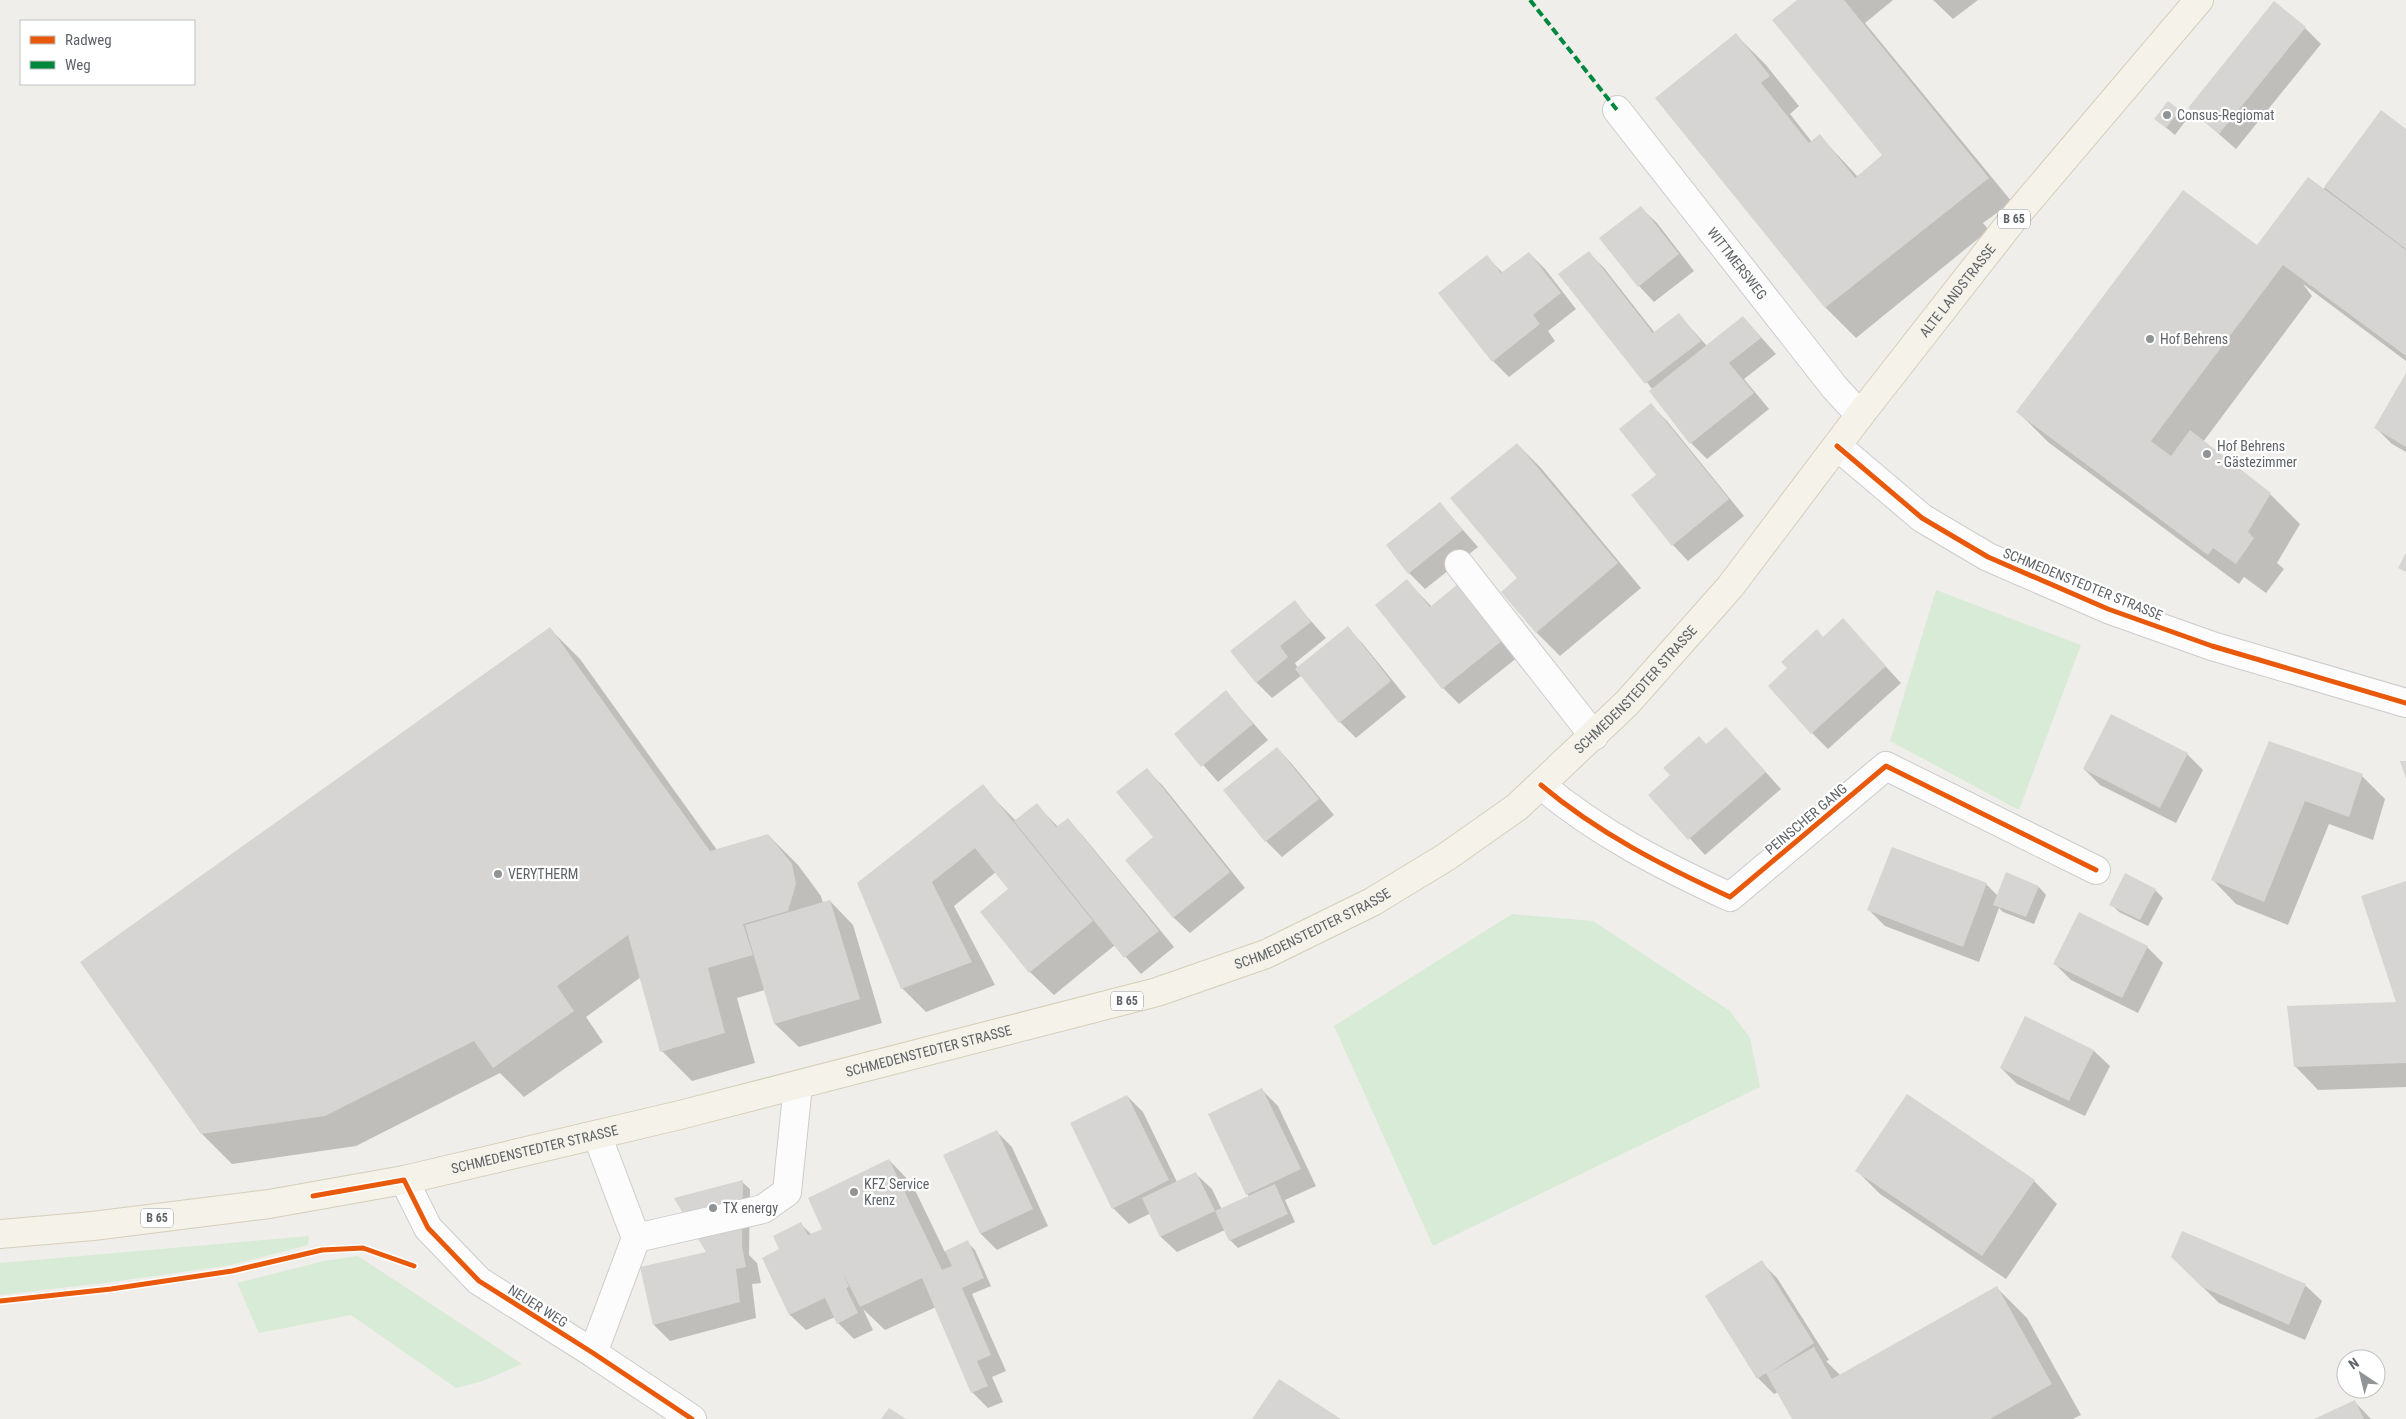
<svg xmlns="http://www.w3.org/2000/svg" width="2406" height="1419" font-family="'Roboto Condensed',sans-serif">
<style>
.grass{fill:#d8ebd6}
.shadow{fill:#0003}
.building{fill:#d6d5d3}
.lines{fill:none;stroke-linecap:round;stroke-linejoin:round}
.minor-casing{stroke:#cbcccc;stroke-width:30}
.major-casing{stroke:#d7ceb8;stroke-width:30}
.minor{stroke:#fdfcfc;stroke-width:28}
.major{stroke:#f4f2e9;stroke-width:28}
.quiet{stroke:#00873e;stroke-width:4;stroke-dasharray:8 4;stroke-linecap:butt}
.cycleway-casing{stroke:#fff;stroke-width:8}
.cycleway{stroke:#e8590c;stroke-width:5}
.poi-dot{fill:#919496;stroke:#fff;stroke-width:2}
.labels{text-anchor:middle;stroke-width:4.5;stroke-linejoin:round;paint-order:stroke}
.shield{fill:#fff;stroke:#8f9295;stroke-width:1}
.shield-label{font-size:12px;font-weight:bold;fill:#5f6368}
.poi-label{font-size:14px;fill:#5f6368;stroke:#fff;text-anchor:start}
.street-label{font-size:14px;fill:#5f6368;stroke:#fff}
</style>
<rect width="100%" height="100%" fill="#efeeea"/>
<!-- grass -->
<path class="grass" d="M1936,590L2081,645L2019,810L1890,741Z
M1512,914L1593,921L1730,1011L1750,1038L1760,1087L1433,1246L1334,1026Z
M309,1236L308,1245L231,1265L112,1282L0,1295V1263Z
M358,1256L522,1364L480,1382L456,1388L351,1315L259,1333L237,1283L324,1261Z"/>
<!-- shadow -->
<path class="shadow" d="M1799,0H1893L1865,23L2012,202L1983,223L1989,230L1856,338L1826,308L1656,98L1736,35L1766,65L1799,106L1790,114L1812,142L1820,136L1858,177L1884,155Z
M1933,0H1978L1953,19Z
M2305,28L2321,44L2236,149L2189,108Z
M2168,103L2187,119L2175,135L2156,119Z
M2382,112L2406,130V361L2303,284L2312,296L2203,442L2270,494L2300,524L2277,563L2284,569L2266,593L2244,577L2239,584L2048,442L2018,412L2261,250L2323,190Z
M1641,208L1657,223L1694,271L1654,302L1639,286Z
M1529,253L1545,269L1576,309L1548,331L1555,341L1509,377L1493,361L1440,293L1487,257L1503,273Z
M1589,253L1604,268L1655,333L1679,315L1707,346L1743,317L1776,354L1744,379L1769,409L1707,459L1691,443L1653,390L1560,274Z
M2406,376V452L2392,444L2376,428Z
M1651,405L1667,421L1744,516L1688,561L1673,545Z
M1517,444L1541,468L1641,588L1560,656L1536,632L1519,578Z
M1440,504L1478,547L1425,589L1409,573L1387,545Z
M1407,581L1432,607L1463,582L1523,653L1459,704L1443,688Z
M1294,602L1326,638L1295,663L1298,668L1348,628L1363,644L1406,697L1356,738L1340,722L1302,675L1272,698L1256,682Z
M1843,620L1901,683L1828,749L1812,733L1824,638Z
M550,629L580,659L717,850L768,835L798,865L821,896L823,903L830,901L853,925L882,1023L799,1047L775,1024L765,990L737,998L755,1063L692,1081L662,1051L641,977L586,1017L603,1042L524,1097L500,1073L356,1146L232,1164L202,1134Z
M1226,692L1268,740L1218,782L1176,734Z
M1726,728L1781,789L1705,855L1650,795Z
M2269,743L2362,776L2385,799L2373,840L2329,824L2288,925L2236,904L2213,880Z
M1277,748L1292,764L1334,815L1282,857L1266,841L1224,790Z
M2187,754L2203,770L2176,823L2100,785L2084,769Z
M1147,770L1163,786L1245,888L1190,933L1174,918L1127,860L1155,838Z
M982,786L1016,821L1037,805L1058,827L1068,820L1083,836L1174,947L1141,974L1115,945L1054,995L1030,972L1009,889L996,872L954,906L995,985L926,1012L902,988L858,883Z
M2406,882V1087L2318,1090L2295,1066L2397,1003Z
M1986,884L1998,896L2039,887L2046,895L2034,924L2003,912L1999,908L1979,962L1885,926L1869,910Z
M2155,890L2163,898L2148,926L2119,912L2111,904Z
M2147,947L2163,963L2138,1013L2071,980L2055,964Z
M2094,1051L2110,1066L2085,1116L2017,1084L2001,1068Z
M1262,1090L1278,1106L1316,1186L1285,1200L1295,1222L1238,1248L1230,1240L1225,1230L1177,1252L1161,1237L1151,1213L1129,1224L1113,1208L1127,1096L1143,1112L1177,1182L1196,1174L1212,1189L1222,1210L1250,1197L1247,1194Z
M996,1131L1012,1147L1048,1226L997,1250L981,1234L944,1156Z
M889,1160L912,1184L945,1252L967,1242L975,1250L991,1286L972,1294L1006,1371L992,1377L1003,1402L988,1408L972,1392L936,1307L885,1330L863,1309L873,1330L854,1339L838,1323L835,1317L806,1330L790,1315L763,1258L781,1250L801,1224L812,1235L821,1231Z
M1857,1171L2034,1181L2057,1204L2006,1279L1880,1194Z
M742,1182L750,1189L749,1255L757,1263L761,1283L752,1284L756,1318L670,1341L654,1325L708,1252Z
M2183,1232L2306,1286L2322,1301L2305,1340L2219,1303L2172,1257Z
M1761,1262L1777,1278L1829,1360L1826,1361L1841,1376L1997,1288L2027,1318L2081,1415L2073,1419H1793L1778,1392L1774,1394L1758,1378L1707,1297Z
M2355,1402L2371,1419H2317Z"/>
<!-- building -->
<path class="building" d="M1797,0H1844L1989,178L1825,308L1655,98L1736,33L1770,76L1761,83L1809,143L1820,134L1855,178L1882,155L1772,20Z
M2274,1L2306,27L2219,134L2188,108Z
M2168,101L2180,110L2166,128L2154,119Z
M2381,110L2406,129V249L2324,187Z
M2308,177L2406,250V356L2283,265L2151,441L2171,456L2190,430L2271,493L2248,532L2254,538L2236,564L2213,548L2208,555L2016,412L2183,190L2257,245Z
M1641,206L1679,254L1638,287L1599,238Z
M1589,251L1653,333L1679,313L1701,341L1645,384L1558,274Z
M1529,252L1561,293L1533,315L1540,324L1492,362L1438,293L1487,255L1501,273Z
M1743,316L1761,338L1729,363L1754,393L1690,444L1649,391Z
M2406,373V447L2374,428Z
M1651,403L1729,499L1672,546L1631,495L1656,475L1619,429Z
M1517,443L1618,563L1536,633L1501,592L1517,578L1450,498Z
M1440,502L1463,530L1408,574L1386,545Z
M2406,553V572L2398,568Z
M1407,579L1430,607L1463,580L1508,636L1442,689L1375,605Z
M1295,600L1311,622L1280,646L1288,657L1256,683L1230,651Z
M1843,618L1886,666L1811,734L1768,686L1787,668L1781,662L1817,629L1823,637Z
M1348,626L1391,681L1339,723L1295,669Z
M550,627L710,851L768,834L792,864L796,884L788,911L743,924L753,955L708,968L725,1033L660,1052L628,935L557,986L574,1011L493,1068L474,1041L325,1116L201,1134L80,962Z
M1226,690L1253,724L1201,767L1174,734Z
M2111,714L2188,753L2160,808L2083,769Z
M1726,727L1766,772L1688,840L1648,795L1670,775L1663,768L1699,736L1706,744Z
M2269,741L2363,774L2349,817L2305,801L2264,902L2211,880Z
M1277,747L1319,799L1265,842L1223,790Z
M2400,761H2406V779Z
M1147,768L1230,872L1173,918L1125,860L1153,837L1116,792Z
M983,784L1093,921L1029,973L980,912L1008,889L975,848L932,882L972,962L901,989L857,883Z
M1037,803L1056,827L1068,818L1159,931L1124,958L1014,821Z
M1892,847L1987,883L1963,947L1867,910Z
M2006,872L2039,886L2026,917L1993,905Z
M2125,873L2156,889L2140,920L2109,905Z
M2406,881V1063L2294,1067L2287,1006L2396,1002L2361,896Z
M830,900L860,999L774,1024L745,925Z
M2079,912L2148,946L2122,998L2053,964Z
M2025,1016L2094,1050L2069,1101L2000,1068Z
M1262,1088L1301,1169L1246,1195L1208,1114Z
M1907,1094L2035,1180L1982,1256L1855,1171Z
M1127,1095L1169,1180L1112,1209L1070,1123Z
M997,1130L1033,1209L980,1234L943,1155Z
M889,1159L942,1270L952,1266L945,1251L968,1240L984,1278L962,1288L991,1355L977,1361L988,1386L971,1393L922,1278L860,1307L843,1273L849,1287L846,1288L858,1313L837,1324L825,1298L789,1315L762,1258L779,1249L773,1236L801,1222L808,1235L822,1229L808,1198Z
M1196,1172L1215,1211L1275,1184L1288,1214L1229,1241L1215,1211L1160,1237L1142,1198Z
M743,1180L742,1246L746,1267L736,1269L740,1302L653,1325L640,1267L706,1252L674,1198Z
M2182,1231L2306,1284L2289,1325L2202,1287L2171,1257Z
M1762,1260L1814,1343L1769,1373L1814,1347L1832,1379L1997,1286L2052,1384L1990,1419H1792L1766,1373L1757,1379L1705,1296Z
M1279,1379L1341,1419H1252Z
M2355,1400L2364,1419H2314Z
M889,1408L906,1419H881Z"/>
<g class="lines">
<!-- minor casing -->
<g class="minor-casing">
<g id="minor">
<path id="s1" d="M1617,110L1835,388L1860,415"/>
<path d="M1837,446L1922,518L1988,557L2108,609L2212,646L2406,703"/>
<path d="M1459,564L1594,736"/>
<path d="M1541,785C1598,833 1663,866 1730,897L1886,766L2096,870"/>
<path d="M404,1180L428,1228L479,1281L593,1353L692,1419"/>
<path d="M636,1238L763,1209L787,1192L798,1085"/>
<path d="M593,1353L636,1238L597,1135"/>
</g>
</g>
<!-- major casing -->
<g class="major-casing">
<g id="major">
<path id="s2" d="M0,1234L93,1226L269,1204L404,1180L680,1115L1157,992L1266,954L1372,902L1446,857L1517,807L1627,703L1730,587L1860,415L2018,213L2199,0"/>
</g>
</g>
<!-- minor -->
<use href="#minor" class="minor"/>
<!-- major -->
<use href="#major" class="major"/>
<!-- quiet -->
<path class="quiet" d="M1530,0L1617,110"/>
<!-- cycleway casing -->
<g class="cycleway-casing">
<path id="cycleway" d="M1837,446L1922,518L1988,557L2108,609L2212,646L2406,703
M1541,785C1598,833 1663,866 1730,897L1886,766L2096,870
M313,1196L404,1180L428,1228L479,1281L593,1353L692,1419
M0,1301L111,1289L232,1271L322,1250L363,1248L414,1266"/>
</g>
<!-- cycleway -->
<use href="#cycleway" class="cycleway"/>
</g>
<!-- markers -->
<g class="poi-dot">
<circle cx="2167" cy="115" r="5"/>
<circle cx="2150" cy="339" r="5"/>
<circle cx="2207" cy="454" r="5"/>
<circle cx="498" cy="874" r="5"/>
<circle cx="854" cy="1192" r="5"/>
<circle cx="713" cy="1208" r="5"/>
</g>
<g class="labels">
<!-- shield labels -->
<g class="shield">
<rect x="1998" y="209.5" width="32" height="19" rx="4"/>
<rect x="1111" y="991.5" width="32" height="19" rx="4"/>
<rect x="141" y="1208.5" width="32" height="19" rx="4"/>
</g>
<g class="shield-label">
<text x="2014" y="223">B 65</text>
<text x="1127" y="1005">B 65</text>
<text x="157" y="1222">B 65</text>
</g>
<!-- poi labels -->
<g class="poi-label">
<text x="2177" y="120">Consus-Regiomat</text>
<text x="2160" y="344">Hof Behrens</text>
<text x="2217" y="451">Hof Behrens<tspan x="2217" dy="16">- Gästezimmer</tspan></text>
<text x="508" y="879">VERYTHERM</text>
<text x="864" y="1189">KFZ Service<tspan x="864" dy="16">Krenz</tspan></text>
<text x="723" y="1213">TX energy</text>
</g>
<!-- street labels -->
<g class="street-label">
<text dy="5" stroke="none"><textPath href="#s1" startOffset="195">WITTMERSWEG</textPath></text>
<text dy="5" stroke="none"><textPath href="#s2" startOffset="2271">ALTE LANDSTRASSE</textPath></text>
<text transform="translate(2083 584) rotate(22)" y="5">SCHMEDENSTEDTER STRASSE</text>
<text dy="5" stroke="none"><textPath href="#s2" startOffset="1758">SCHMEDENSTEDTER STRASSE</textPath></text>
<text transform="translate(1806 819) rotate(-40)" y="5">PEINSCHER GANG</text>
<text dy="5" stroke="none"><textPath href="#s2" startOffset="1352">SCHMEDENSTEDTER STRASSE</textPath></text>
<text dy="5" stroke="none"><textPath href="#s2" startOffset="948">SCHMEDENSTEDTER STRASSE</textPath></text>
<text dy="5" stroke="none"><textPath href="#s2" startOffset="542">SCHMEDENSTEDTER STRASSE</textPath></text>
<text transform="translate(538 1306) rotate(32)" y="5">NEUER WEG</text>
</g>
</g>
<!-- legend -->
<rect x="20" y="20" width="175" height="65" fill="#ffffff" stroke="#bfc1c3"/>
<rect x="30" y="36" width="25" height="8" fill="#e8590c" stroke="#bfc1c3"/>
<text x="65" y="45" font-size="15" fill="#5f6368">Radweg</text>
<rect x="30" y="61" width="25" height="8" fill="#00873e" stroke="#bfc1c3"/>
<text x="65" y="70" font-size="15" fill="#5f6368">Weg</text>
<!-- north arrow -->
<g transform="translate(2361 1374) rotate(325)"><circle r="24" fill="#ffffff" stroke="#bfc1c3"/>
<path d="M0-4L9 19L0 12L-9 19Z" fill="#919496"/>
<text y="-8" font-size="14" font-weight="bold" text-anchor="middle" fill="#5f6368">N</text>
</g>
</svg>
